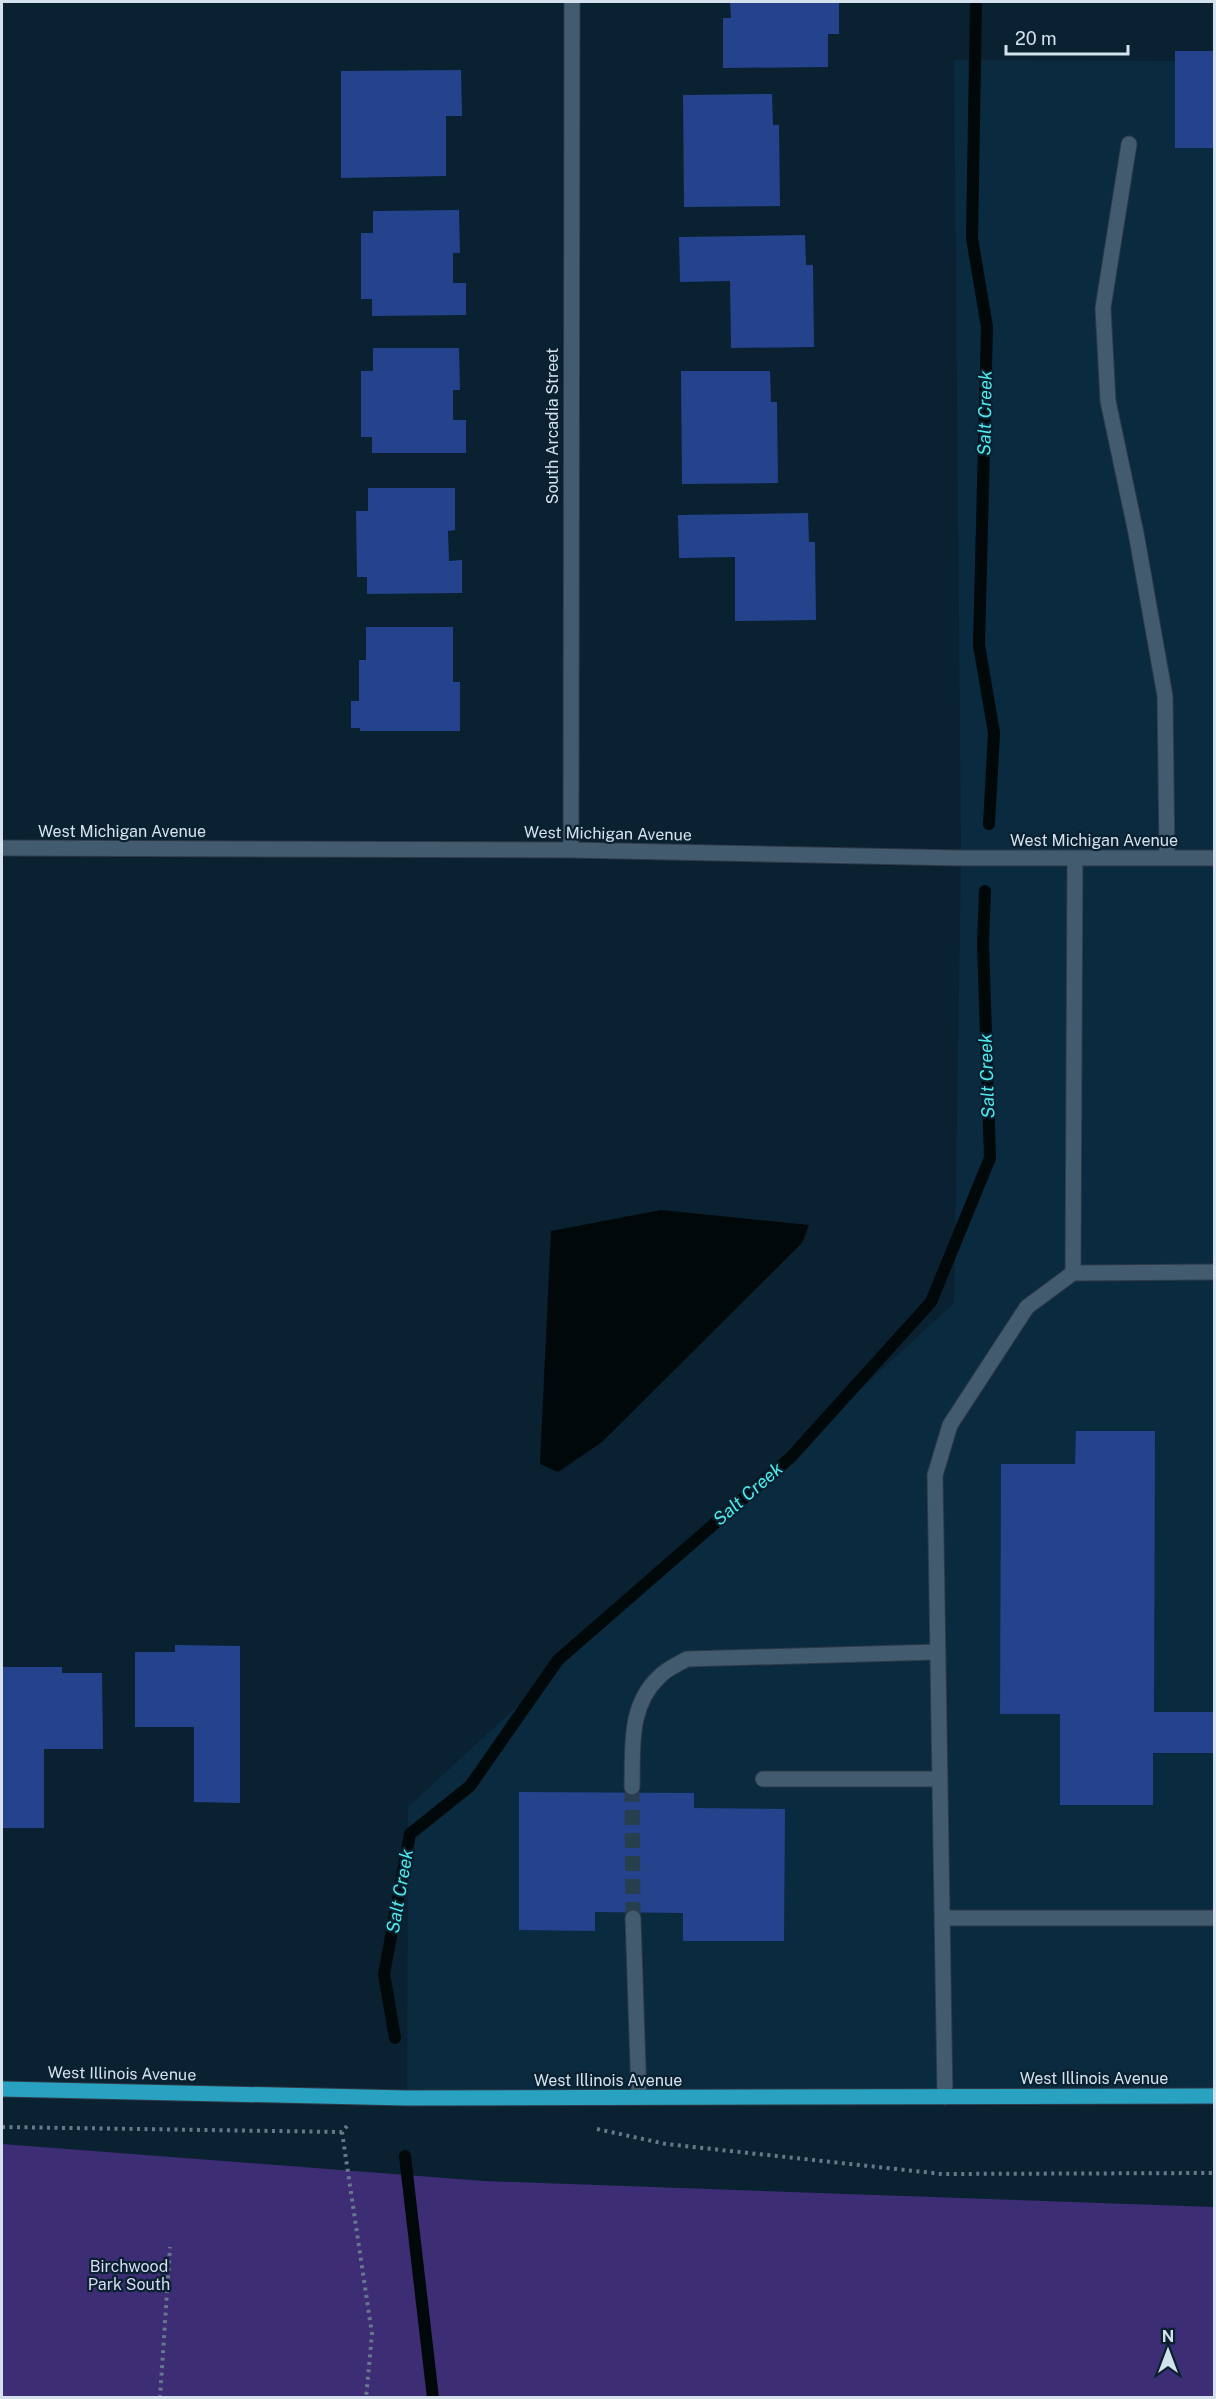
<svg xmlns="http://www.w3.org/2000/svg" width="1216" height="2399" font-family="'Public Sans',sans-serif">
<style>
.built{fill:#0a2a3f}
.green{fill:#3c2d74}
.water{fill:#000809}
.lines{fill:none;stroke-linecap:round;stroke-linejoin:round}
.stream{stroke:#000809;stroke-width:12}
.building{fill:#25428d}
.minor-tunnel{stroke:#273e4d;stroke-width:15;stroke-dasharray:15 8;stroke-linecap:butt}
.minor-casing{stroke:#2f3947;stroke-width:17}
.major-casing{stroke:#2f3947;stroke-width:17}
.path{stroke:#667988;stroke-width:4;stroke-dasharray:3 4.5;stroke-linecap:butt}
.minor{stroke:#425b6e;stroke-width:15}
.major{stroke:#29a2c1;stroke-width:15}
.labels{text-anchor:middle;stroke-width:4.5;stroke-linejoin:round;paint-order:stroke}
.street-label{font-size:16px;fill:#d4e2ee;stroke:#092131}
.park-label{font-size:16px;fill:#dcdaf2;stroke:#092131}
.water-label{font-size:18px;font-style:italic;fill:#50eced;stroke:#092131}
</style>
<rect width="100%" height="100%" fill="#092131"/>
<!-- built -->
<path class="built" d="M954,60L1214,61V2096L407,2098L408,1807L954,1303L961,858Z"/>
<!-- green -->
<path class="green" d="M2,2144L484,2181L1214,2207V2397H2Z"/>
<!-- water -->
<path class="water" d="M661,1210L809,1225L802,1243L602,1442L558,1472L540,1464L551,1231Z"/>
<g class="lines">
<!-- stream -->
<path class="stream" d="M976,2L972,238L987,327L979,645L994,733L989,824
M395,2038L384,1974L410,1834L470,1786L558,1660L791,1457L931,1302L990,1158L983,943L985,891
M405,2156L433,2398"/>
</g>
<!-- building -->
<path class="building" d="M730,2H839V34H828V67L723,68V18H731Z
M1175,51H1214V148H1175Z
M461,70L462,116H446V176L341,178V71Z
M772,94L773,125H779L780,206L684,207L683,95Z
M459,210L460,253H453V283H466V315L372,316V299H361V233H373V211Z
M805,235L806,265H813L814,347L731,348L730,281L680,282L679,237Z
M373,348H459L460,390H453V420H466V453H372V437H361V371H373Z
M681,371H770L771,402H777L778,483L682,484Z
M368,488H455V530L448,531L449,561L462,560V593L367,594V577H357L356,511H368Z
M808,513L809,542H815L816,620L735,621V557L679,558L678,515Z
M366,627H453V682H460V731H360V728H351V701H359V660H366Z
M1076,1431H1155L1154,1712H1214V1753H1153V1805H1060V1714H1000L1001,1464H1075Z
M175,1645L240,1646V1803L194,1802V1727H135V1652H175Z
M2,1667H62V1673H102L103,1749H44V1828H2Z
M519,1792L694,1793V1808L785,1809L784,1941H683V1913L595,1912V1931L519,1930Z"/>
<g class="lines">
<!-- minor-tunnel -->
<path class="minor-tunnel" d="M632,1787L633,1918"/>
<!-- minor casing -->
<g class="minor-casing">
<path id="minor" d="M1129,144L1103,308L1108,401L1136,533L1165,696L1167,858
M2,848L571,850L961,858H1214
M571,850L572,2
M1073,1273L1075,858
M763,1779H939
M632,1787C633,1749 628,1706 659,1677C666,1669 678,1664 687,1659L937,1652
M633,1918L639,2097
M942,1918H1214
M945,2097L935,1475L950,1425L1027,1307L1073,1273L1214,1272"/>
</g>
<!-- major casing -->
<g class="major-casing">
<path id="major" d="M2,2089L407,2098L1214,2096"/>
</g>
<!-- path -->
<path class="path" d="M347,2126L342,2132L372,2334L366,2398
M2,2127L342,2132
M597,2129L666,2144L942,2174L1214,2173
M160,2398L170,2247"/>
<!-- minor -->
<use href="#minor" class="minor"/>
<!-- major -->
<use href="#major" class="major"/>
</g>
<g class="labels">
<!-- street labels -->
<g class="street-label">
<text transform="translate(552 426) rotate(-90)" y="6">South Arcadia Street</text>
<text x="122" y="837">West Michigan Avenue</text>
<text transform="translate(608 833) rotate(1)" y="6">West Michigan Avenue</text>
<text x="1094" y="846">West Michigan Avenue</text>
<text transform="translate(122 2073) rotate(1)" y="6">West Illinois Avenue</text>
<text x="1094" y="2084">West Illinois Avenue</text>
<text x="608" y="2086">West Illinois Avenue</text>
</g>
<!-- park labels -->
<g class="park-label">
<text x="129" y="2272">Birchwood<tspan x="129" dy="18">Park South</tspan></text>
</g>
<!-- water labels -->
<g class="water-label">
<text transform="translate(985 413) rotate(-89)" y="6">Salt Creek</text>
<text transform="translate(987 1076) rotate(-92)" y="6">Salt Creek</text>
<text transform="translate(748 1494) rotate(-41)" y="6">Salt Creek</text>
<text transform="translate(400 1891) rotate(-80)" y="6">Salt Creek</text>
</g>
</g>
<!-- border -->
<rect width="1216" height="2399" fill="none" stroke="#d4e2ee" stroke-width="6"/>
<!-- north arrow -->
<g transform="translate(1168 2351)" stroke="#092131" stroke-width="4.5" paint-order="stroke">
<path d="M0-4.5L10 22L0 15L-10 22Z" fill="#d4e2ee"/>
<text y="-9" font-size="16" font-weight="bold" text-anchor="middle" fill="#d4e2ee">N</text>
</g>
<!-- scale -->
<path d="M1006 45v9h122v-9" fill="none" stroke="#d4e2ee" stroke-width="3"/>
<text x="1015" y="45" font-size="18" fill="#d4e2ee" stroke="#092131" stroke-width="4.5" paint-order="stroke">20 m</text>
</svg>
